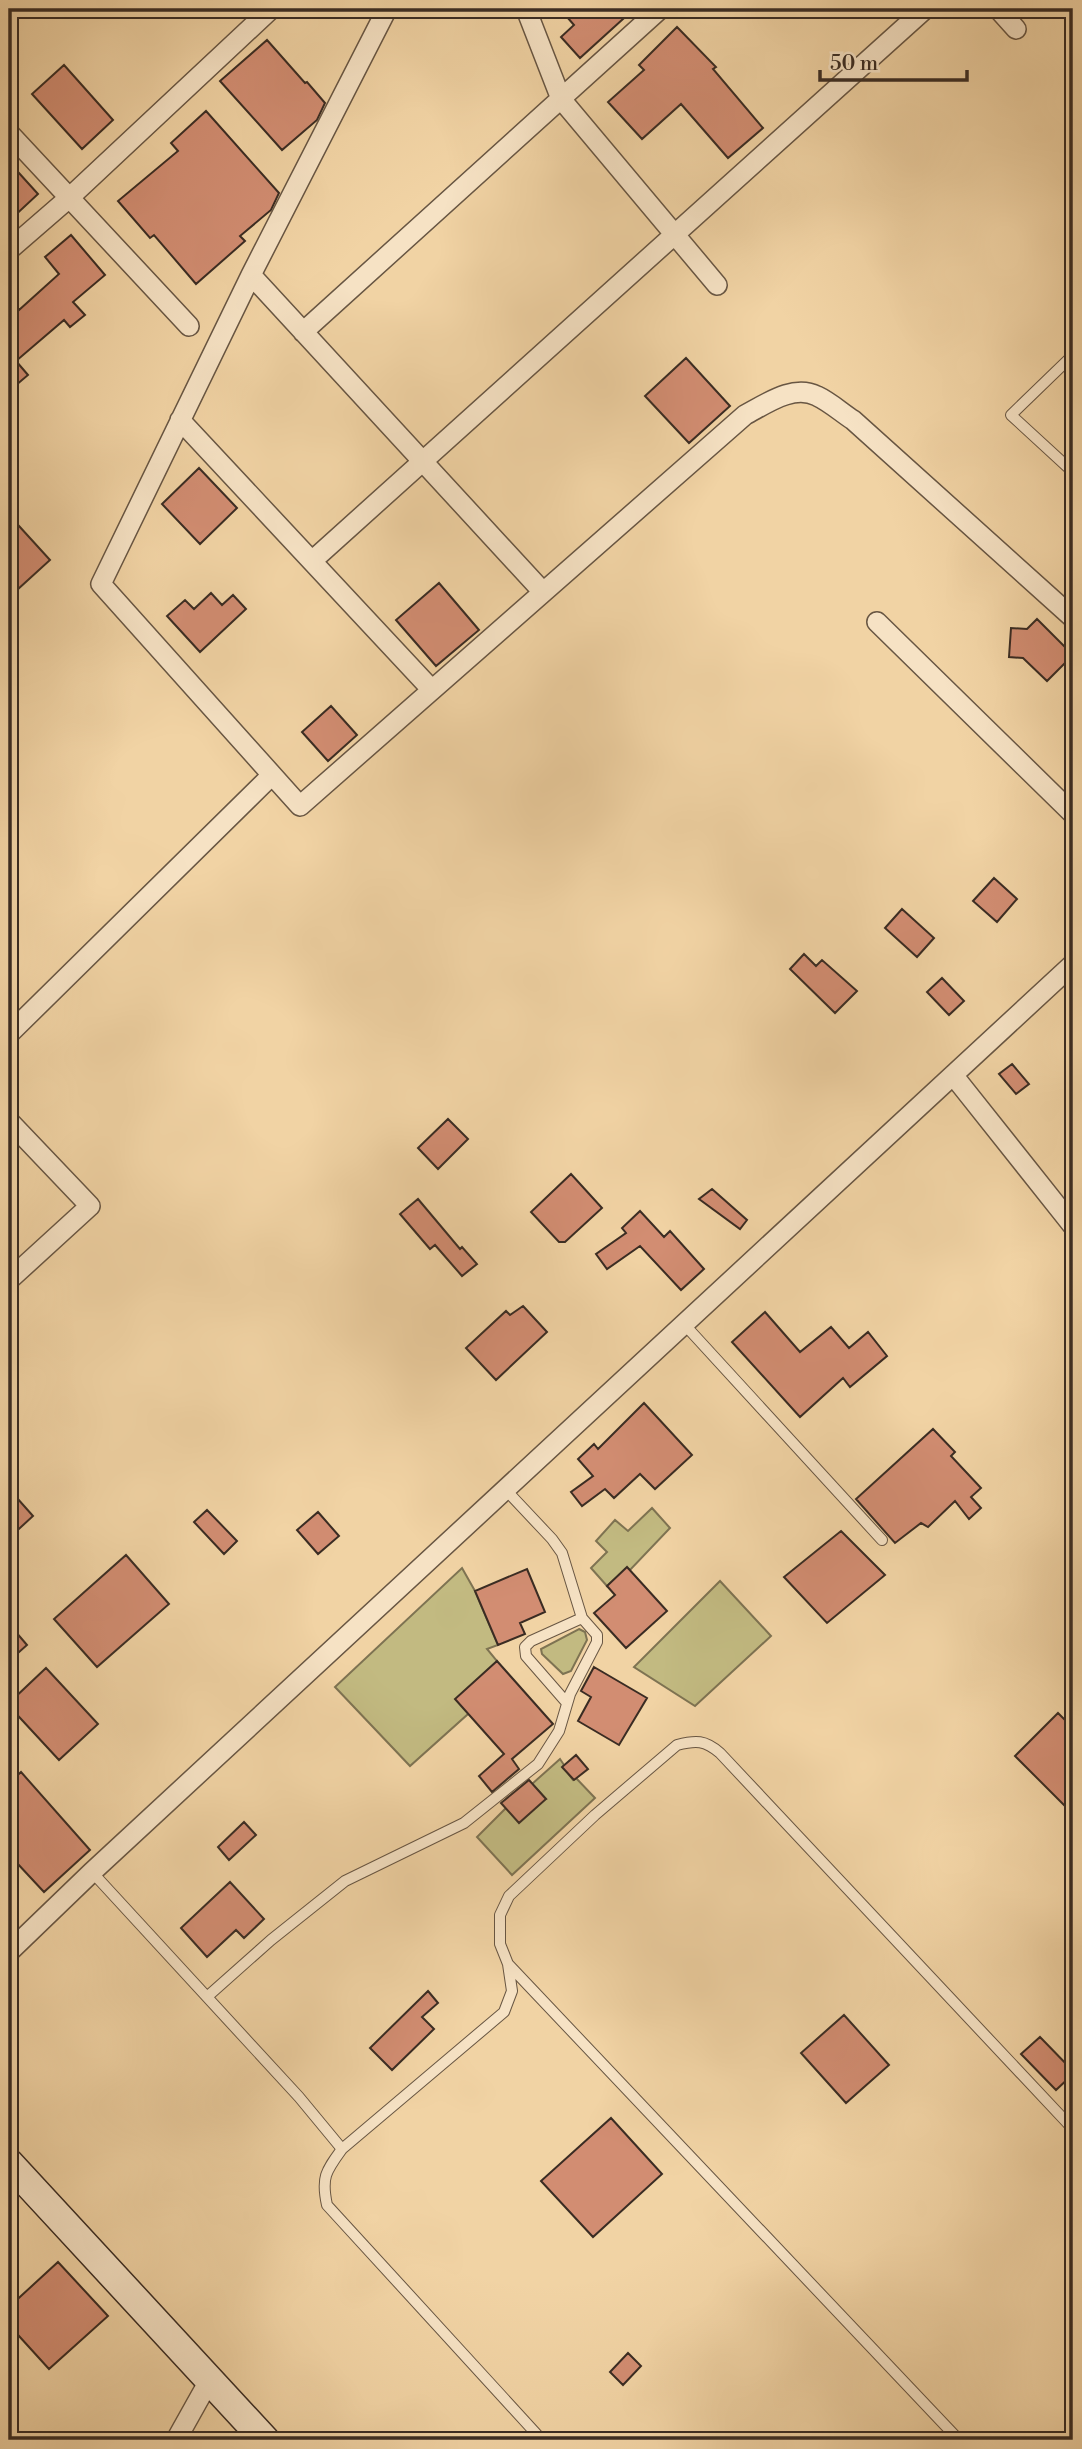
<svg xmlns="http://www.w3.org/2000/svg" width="1082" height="2449" font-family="'Libre Bodoni',serif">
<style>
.green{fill:#c2ba81;stroke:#7e7352;stroke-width:2}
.building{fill:#d28d72;stroke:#3a2c23;stroke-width:2}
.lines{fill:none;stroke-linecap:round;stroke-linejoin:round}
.lane-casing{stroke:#685643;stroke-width:12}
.street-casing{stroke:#685643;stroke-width:22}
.secondary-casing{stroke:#3a2c23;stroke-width:31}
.lane{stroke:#f6e2c4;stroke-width:10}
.street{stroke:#f6e2c4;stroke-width:19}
.secondary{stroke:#f6e2c4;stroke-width:28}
</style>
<rect width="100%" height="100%" fill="#f1d3a4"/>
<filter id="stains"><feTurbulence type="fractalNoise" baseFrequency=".00286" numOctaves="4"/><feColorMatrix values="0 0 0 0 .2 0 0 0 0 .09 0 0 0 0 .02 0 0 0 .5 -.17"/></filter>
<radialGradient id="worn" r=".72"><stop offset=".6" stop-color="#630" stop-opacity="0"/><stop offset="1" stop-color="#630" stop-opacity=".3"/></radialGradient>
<!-- green -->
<path class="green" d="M652,1508L670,1528L630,1570L627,1568L607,1586L591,1568L607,1552L596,1541L615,1520L628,1531Z
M462,1568L475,1591L498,1645L487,1649L497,1661L468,1714L410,1766L335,1687Z
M720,1581L771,1636L695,1706L634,1667Z
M579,1629L585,1632L587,1640L571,1671L563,1674L542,1654L541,1649Z
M560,1759L564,1765L563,1767L573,1780L576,1778L595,1798L512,1875L477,1837L506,1808L546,1799L532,1784Z"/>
<!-- building -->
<path class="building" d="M560,9H634L580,58L561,37L574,25Z
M677,27L716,67L713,69L763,128L728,158L681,104L642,139L608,102L644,70L639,65Z
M267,40L305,83L307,82L325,103L317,120L282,150L220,81Z
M64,65L113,120L82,149L32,94Z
M206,111L279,193L271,210L240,236L245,241L196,284L154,235L150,238L118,201L178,151L171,143Z
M9,162L38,194L9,221Z
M71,235L105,275L73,302L85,315L70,327L64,320L16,361L28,375L9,391V298L19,310L59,274L45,257Z
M686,358L730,406L689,443L645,396Z
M199,468L237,508L200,544L162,504Z
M9,515L50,560L17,590L9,581Z
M439,583L479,630L436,666L396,620Z
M211,593L222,605L233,595L246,609L200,652L167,616L185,600L194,609Z
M1037,619L1073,655L1047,681L1023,658L1009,657L1011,628L1027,629Z
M331,706L357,735L328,761L302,732Z
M994,878L1017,899L997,922L973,901Z
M902,909L934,938L917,957L885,928Z
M804,954L816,966L822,960L857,991L835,1013L790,969Z
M942,978L964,1001L949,1015L927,992Z
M1012,1064L1029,1084L1016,1094L999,1074Z
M448,1119L468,1139L438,1169L418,1148Z
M571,1174L602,1208L565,1242H559L531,1212Z
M712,1189L747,1220L740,1229L699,1199Z
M418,1199L460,1249L462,1247L477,1264L462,1276L435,1245L430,1249L400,1214Z
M640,1211L664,1237L670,1231L704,1269L681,1290L640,1246L607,1269L596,1254L626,1233L622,1228Z
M523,1306L547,1332L496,1380L466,1348L506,1311L510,1315Z
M765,1312L800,1352L831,1327L849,1348L868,1332L887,1356L850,1387L843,1378L800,1417L732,1342Z
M644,1403L692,1455L655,1489L640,1474L614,1498L605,1489L582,1506L571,1492L593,1476L578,1459L594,1444L598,1449Z
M933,1429L955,1452L951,1456L981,1488L971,1497L981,1508L969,1519L955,1501L928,1527L921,1523L895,1543L856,1499Z
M9,1489L33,1516L9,1538Z
M207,1510L237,1541L224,1554L194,1522Z
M318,1512L339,1536L318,1554L297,1530Z
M841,1531L885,1575L827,1623L784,1577Z
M126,1555L169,1604L97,1667L54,1619Z
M627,1567L667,1611L626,1648L594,1613L615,1595L607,1586Z
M527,1569L545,1612L520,1623L525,1634L498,1645L475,1591Z
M9,1624L27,1645L9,1661Z
M497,1661L553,1724L512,1759L519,1769L492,1792L479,1776L504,1754L455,1699Z
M594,1667L647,1698L619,1745L578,1721L591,1697L581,1691Z
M46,1668L98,1724L59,1760L9,1706V1703Z
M1058,1713L1073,1728V1814L1015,1756Z
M576,1755L588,1769L574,1780L562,1767Z
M21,1772L90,1850L44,1892L16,1862L9,1868V1783Z
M529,1780L546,1799L519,1823L501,1803Z
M244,1822L256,1835L229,1860L218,1847Z
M230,1882L264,1919L244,1938L236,1930L207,1957L181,1928Z
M428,1991L438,2003L422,2017L434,2029L392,2070L370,2048Z
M844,2015L889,2065L846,2103L801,2053Z
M1040,2037L1073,2071V2074L1056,2090L1021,2054Z
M611,2118L662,2174L593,2237L541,2181Z
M58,2262L108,2316L49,2369L9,2325V2307Z
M628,2353L641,2366L623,2385L610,2372Z"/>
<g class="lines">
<!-- lane casing -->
<g class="lane-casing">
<path id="lane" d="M1073,355L1011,415L1073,472
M684,1324L882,1540
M505,1489L552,1539L562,1553L582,1618
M92,1872L299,2097L342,2149
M508,1964L959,2440
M208,1996L271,1940L345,1881L464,1823L538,1764L559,1731L570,1694L597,1642V1635L582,1618L531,1641L525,1647L526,1656L567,1703
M542,2440L327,2205C321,2177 326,2171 342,2149L504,2012L512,1991L508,1964L500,1944V1915L509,1896L595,1815L677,1745C696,1740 705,1740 720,1753L1073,2129"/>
</g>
<!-- street casing -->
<g class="street-casing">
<path id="street" d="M387,9L251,275L101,584L300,806L745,415C766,404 793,384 817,396C830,402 842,413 853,420L1073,618
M526,9L561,99L717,285
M998,9L1016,29
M9,133L189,326
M9,250L69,198L271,9
M251,275L543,592
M303,332L660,9
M180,420L432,690
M312,561L925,9
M877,622L1073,814
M9,1034L272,775
M953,1075L1073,1226
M9,1121L90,1206L9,1280
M9,1952L92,1872L1073,964
M176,2440L209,2381"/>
</g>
<!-- secondary casing -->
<g class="secondary-casing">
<path id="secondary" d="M9,2163L265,2440"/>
</g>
<!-- lane -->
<use href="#lane" class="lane"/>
<!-- street -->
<use href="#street" class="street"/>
<!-- secondary -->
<use href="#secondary" class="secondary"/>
</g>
<!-- margin -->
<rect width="1082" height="2449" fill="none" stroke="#f1d3a4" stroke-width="35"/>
<rect x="10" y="10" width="1061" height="2428" fill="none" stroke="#3a2c23" stroke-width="3.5"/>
<rect x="18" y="18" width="1047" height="2414" fill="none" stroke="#3a2c23" stroke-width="2"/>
<!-- scale -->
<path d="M820 70v10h147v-10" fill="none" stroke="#3a2c23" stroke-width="3.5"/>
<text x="830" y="70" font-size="21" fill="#3a2c23" stroke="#f6e2c4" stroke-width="5" paint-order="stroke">50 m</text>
<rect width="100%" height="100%" filter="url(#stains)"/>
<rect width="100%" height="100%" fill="url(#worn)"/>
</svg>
